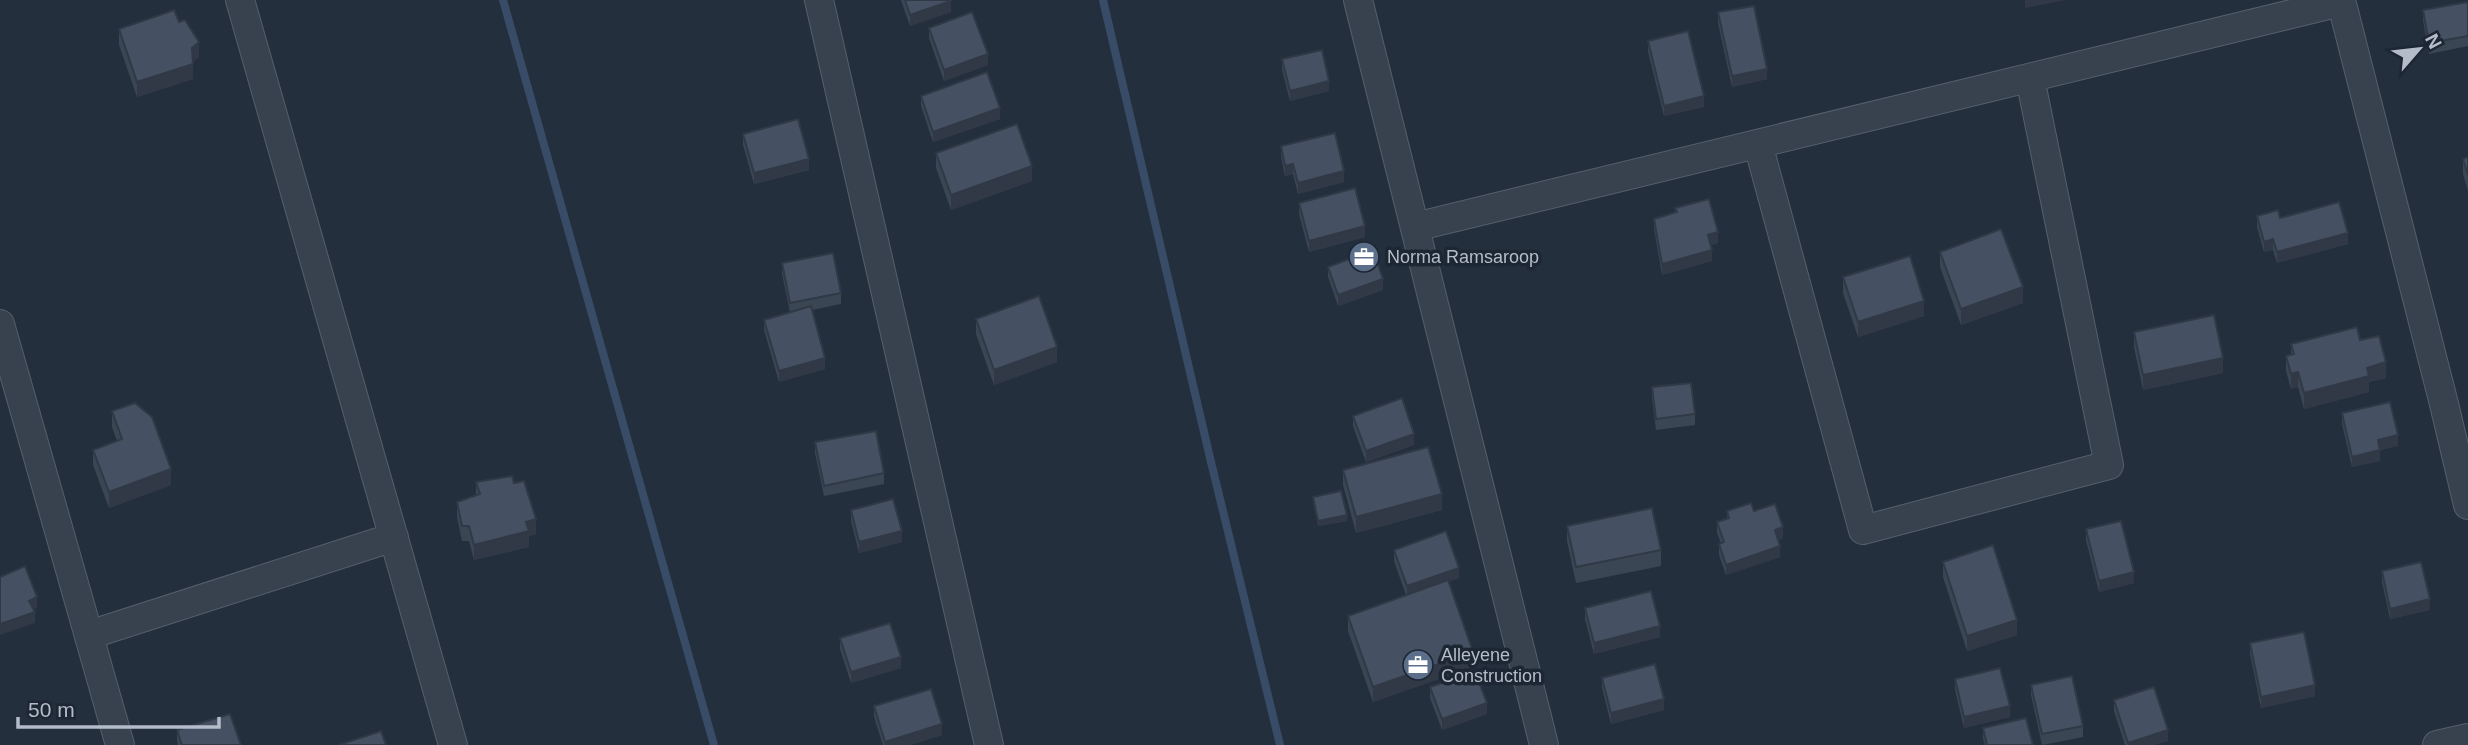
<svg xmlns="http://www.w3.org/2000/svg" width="2468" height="745" font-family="Arial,sans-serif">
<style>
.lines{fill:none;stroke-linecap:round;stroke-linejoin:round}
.stream{stroke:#394c67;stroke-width:8}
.minor-casing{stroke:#565f6c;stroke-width:30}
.minor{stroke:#38414e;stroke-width:28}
.wall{fill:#3b4654}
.shaded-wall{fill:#303945}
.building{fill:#455162;stroke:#303945;stroke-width:2}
.labels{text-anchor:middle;stroke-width:7;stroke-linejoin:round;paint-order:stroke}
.poi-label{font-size:18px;fill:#b4bcc9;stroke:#1d2633;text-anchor:start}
</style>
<rect width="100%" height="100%" fill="#242f3e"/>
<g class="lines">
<!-- stream -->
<path class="stream" d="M503,0L714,745
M1103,0L1211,462L1280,745"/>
<!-- minor casing -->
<g class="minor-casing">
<path id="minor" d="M240,0L453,745
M819,0L989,745
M1358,0L1544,745
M2341,0L2444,404L2468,505
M1758,144L1863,530L2109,465L2030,78
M1415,227L2341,2
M0,324L120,745
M89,635L394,537
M2437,745L2468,738"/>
</g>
<!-- minor -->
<use href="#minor" class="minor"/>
</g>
<!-- wall -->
<path class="wall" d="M901,0H950L951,12L910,26Z
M2468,2V46L2429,54L2423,21V10Z
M1718,12L1767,79L1732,87L1718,23Z
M179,22L199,57L193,62V79L137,97L119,45V29Z
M929,28L988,65L944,81L929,38Z
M1648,41L1704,107L1664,116L1648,52Z
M1282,59L1329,91L1290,101L1282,70Z
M921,96L1000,119L933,142L921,106Z
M743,134L809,170L754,184L743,145Z
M1281,146L1344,182L1298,194L1293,174L1285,176L1281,157Z
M936,153L1032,181L951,210L936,168Z
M2468,157V191L2463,174V159Z
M1299,203L1365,237L1309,252L1299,214Z
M1675,208L1718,243L1711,245L1712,261L1662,275L1654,229V219L1675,213Z
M2257,216L2280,218L2348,244L2277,263L2273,250L2264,252L2257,227Z
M1940,252L2023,303L1961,325L1940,267Z
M782,263L841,293V304L812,310L825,369L779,382L764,330V320L790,312L782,274Z
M1328,267L1383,290L1338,306L1328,277Z
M1843,277L1924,316L1858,337L1843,293Z
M976,319L1057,362L994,385L976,334Z
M2134,332L2223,373L2143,390L2134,347Z
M2360,340L2386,378L2369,382V392L2304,409L2298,387L2291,389L2286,371V356L2291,354V344Z
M1652,387L1695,414V425L1656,430L1652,398Z
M112,411L171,485L109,508L93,465V450L117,441L112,427Z
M2342,413L2398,446L2380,450V461L2352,467L2342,424Z
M1353,416L1414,445L1366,462L1353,426Z
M815,442L884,473V484L824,496L815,453Z
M1343,470L1442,510L1356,533L1343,485Z
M476,482L514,483L536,534L529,536V547L474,560L469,541H462L457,517V502L476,495Z
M1313,497L1347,521L1318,526L1313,502Z
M851,510L902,542L859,553L851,521Z
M1727,511H1754L1783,538L1778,540L1780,557L1726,575L1719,555V544L1721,543L1717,533V522L1727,519Z
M1567,526L1661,550V566L1576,583L1567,541Z
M2086,529L2134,583L2099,592L2086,540Z
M1394,550L1459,578L1448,582L1473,667L1373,702L1348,631V616L1406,595L1394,561Z
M1943,562L2017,635L1967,651L1943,577Z
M2382,571L2430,610L2390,619L2382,582Z
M1585,608L1660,637L1594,654L1585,619Z
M840,638L901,668L851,683L840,649Z
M2250,643L2315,696L2261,708L2250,654Z
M1602,678L1664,710L1611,724L1602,688Z
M1955,679L2010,717L1964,728L1955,690Z
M2031,685L2083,726V737L2042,745L2031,695Z
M1430,687L1487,714L1442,730L1430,698Z
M2114,700L2168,741L2154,745H2125L2114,711Z
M874,706L942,735L910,745H883L874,717Z
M1983,728L2033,745H1985L1983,739Z
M177,730L241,745H178L177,741Z"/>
<!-- shaded-wall -->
<path class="shaded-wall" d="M2025,0H2066L2025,8Z
M951,1V12L910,26V15Z
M199,42V57L192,63V48Z
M988,54V65L944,81V70Z
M193,64V79L137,97V82Z
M1767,69V79L1732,87V76Z
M1329,81V91L1290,101V91Z
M1704,96V107L1664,116V106Z
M1000,108V119L933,142V132Z
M809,159V170L754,184V173Z
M1293,164V174L1285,176V166Z
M1032,166V181L951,210V195Z
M1344,171V182L1298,194V183Z
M1365,226V237L1309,252V241Z
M1718,232V243L1708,246V235Z
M2348,233V244L2277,263V252Z
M2273,239V250L2264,252V242Z
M1712,250V261L1662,275V264Z
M1383,279V290L1338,306V295Z
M2023,287V303L1961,325V309Z
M1924,301V316L1858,337V322Z
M1057,347V362L994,385V370Z
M825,358V369L779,382V371Z
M2223,358V373L2143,390V375Z
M2386,362V378L2369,382V392L2304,409V393L2367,368Z
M2298,372V387L2291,389V374Z
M1414,434V445L1366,462V451Z
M2398,435V446L2380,450V461L2352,467V457L2378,440Z
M171,469V485L109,508V492Z
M1442,494V510L1356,533V517Z
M1347,515V521L1318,526V521Z
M536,519V534L529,536V547L474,560V545L526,522Z
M1783,527V538L1775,541V530Z
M902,531V542L859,553V542Z
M1780,546V557L1726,575V565Z
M1459,568V578L1407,597V586Z
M2134,572V583L2099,592V581Z
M37,597V608L29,612V601Z
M2430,599V610L2390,619V609Z
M35,612V623L0,635V624Z
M2017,620V635L1967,651V636Z
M1660,626V637L1594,654V643Z
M1473,652V667L1373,702V687Z
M901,657V668L851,683V672Z
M2315,685V696L2261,708V697Z
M1664,699V710L1611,724V713Z
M1487,703V714L1442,730V719Z
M2010,706V717L1964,728V717Z
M942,724V735L910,745H885V742Z
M2168,730V741L2154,745H2128V743Z"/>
<!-- building -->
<path class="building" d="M905,0H950L951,1L910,15Z
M2468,2V36L2429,43L2423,10Z
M1754,6L1767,69L1732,76L1718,12Z
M174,10L179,22L185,20L199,42L192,48L193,64L137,82L119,29Z
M972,12L988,54L944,70L929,28Z
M1688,31L1704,96L1664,106L1648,41Z
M1322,50L1329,81L1290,91L1282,59Z
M987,72L1000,108L933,132L921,96Z
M798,119L809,159L754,173L743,134Z
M1017,124L1032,166L951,195L936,153Z
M1335,133L1344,171L1298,183L1293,164L1285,166L1281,146Z
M2468,157V175L2463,159Z
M1355,188L1365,226L1309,241L1299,203Z
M1709,199L1718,232L1708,235L1712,250L1662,264L1654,219L1677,212L1675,208Z
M2339,202L2348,233L2277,252L2273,239L2264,242L2257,216L2278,210L2280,218Z
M2001,229L2023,287L1961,309L1940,252Z
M1373,250L1383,279L1338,295L1328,267Z
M833,253L841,293L790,303L782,263Z
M1910,256L1924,301L1858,322L1843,277Z
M1039,296L1057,347L994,370L976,319Z
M811,306L825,358L779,371L764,320Z
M2214,315L2223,358L2143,375L2134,332Z
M2357,327L2360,340L2379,336L2386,362L2367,368L2369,376L2304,393L2298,372L2291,374L2286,356L2294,354L2291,344Z
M1691,383L1695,414L1656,419L1652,387Z
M1402,398L1414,434L1366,451L1353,416Z
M2390,402L2398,435L2378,440L2380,450L2352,457L2342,413Z
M135,403L152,417L171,469L109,492L93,450L122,439L112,411Z
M876,431L884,473L824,486L815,442Z
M1428,447L1442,494L1356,517L1343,470Z
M512,476L514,483L524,481L536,519L526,522L529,531L474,545L469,526H462L457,502L480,494L476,482Z
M1341,491L1347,515L1318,521L1313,497Z
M893,499L902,531L859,542L851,510Z
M1751,503L1754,511L1775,504L1783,527L1775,530L1780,546L1726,565L1719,544L1724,542L1717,522L1729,518L1727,511Z
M1652,508L1661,550L1576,567L1567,526Z
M2121,521L2134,572L2099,581L2086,529Z
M1446,531L1459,568L1407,586L1394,550Z
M1993,545L2017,620L1967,636L1943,562Z
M2421,562L2430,599L2390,609L2382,571Z
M25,566L37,597L29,601L35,612L0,624V577Z
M1448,580L1473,652L1373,687L1348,616Z
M1651,591L1660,626L1594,643L1585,608Z
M890,623L901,657L851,672L840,638Z
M2304,632L2315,685L2261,697L2250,643Z
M1655,664L1664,699L1611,713L1602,678Z
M2000,668L2010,706L1964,717L1955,679Z
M1475,672L1487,703L1442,719L1430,687Z
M2072,676L2083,726L2042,734L2031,685Z
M2154,687L2168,730L2128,743L2114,700Z
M931,689L942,724L885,742L874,706Z
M230,714L241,745H182L177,730Z
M2026,718L2033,745H1987L1983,728Z
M381,731L386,745H339Z"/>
<!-- icons -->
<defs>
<g id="office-disc" transform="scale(1.575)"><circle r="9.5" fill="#5c6f8a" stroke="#1d2633"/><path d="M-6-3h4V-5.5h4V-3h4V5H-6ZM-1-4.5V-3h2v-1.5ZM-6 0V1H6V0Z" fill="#fff"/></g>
</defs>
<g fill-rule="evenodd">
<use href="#office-disc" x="1364" y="257"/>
<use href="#office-disc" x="1418" y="665"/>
</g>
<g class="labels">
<!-- poi labels -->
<g class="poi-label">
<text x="1387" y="263">Norma Ramsaroop</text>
<text x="1441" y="661">Alleyene<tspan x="1441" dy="21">Construction</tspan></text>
</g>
</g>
<!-- north arrow -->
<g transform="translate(2419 49) rotate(62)" stroke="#1d2633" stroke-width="5" paint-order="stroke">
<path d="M0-5L12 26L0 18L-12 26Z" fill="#b4bcc9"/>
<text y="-10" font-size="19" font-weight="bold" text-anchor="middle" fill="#b4bcc9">N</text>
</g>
<!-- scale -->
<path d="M18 717v10h201v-10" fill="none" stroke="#b4bcc9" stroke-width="3.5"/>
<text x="28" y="717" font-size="21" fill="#b4bcc9" stroke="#1d2633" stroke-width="5" paint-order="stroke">50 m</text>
</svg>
